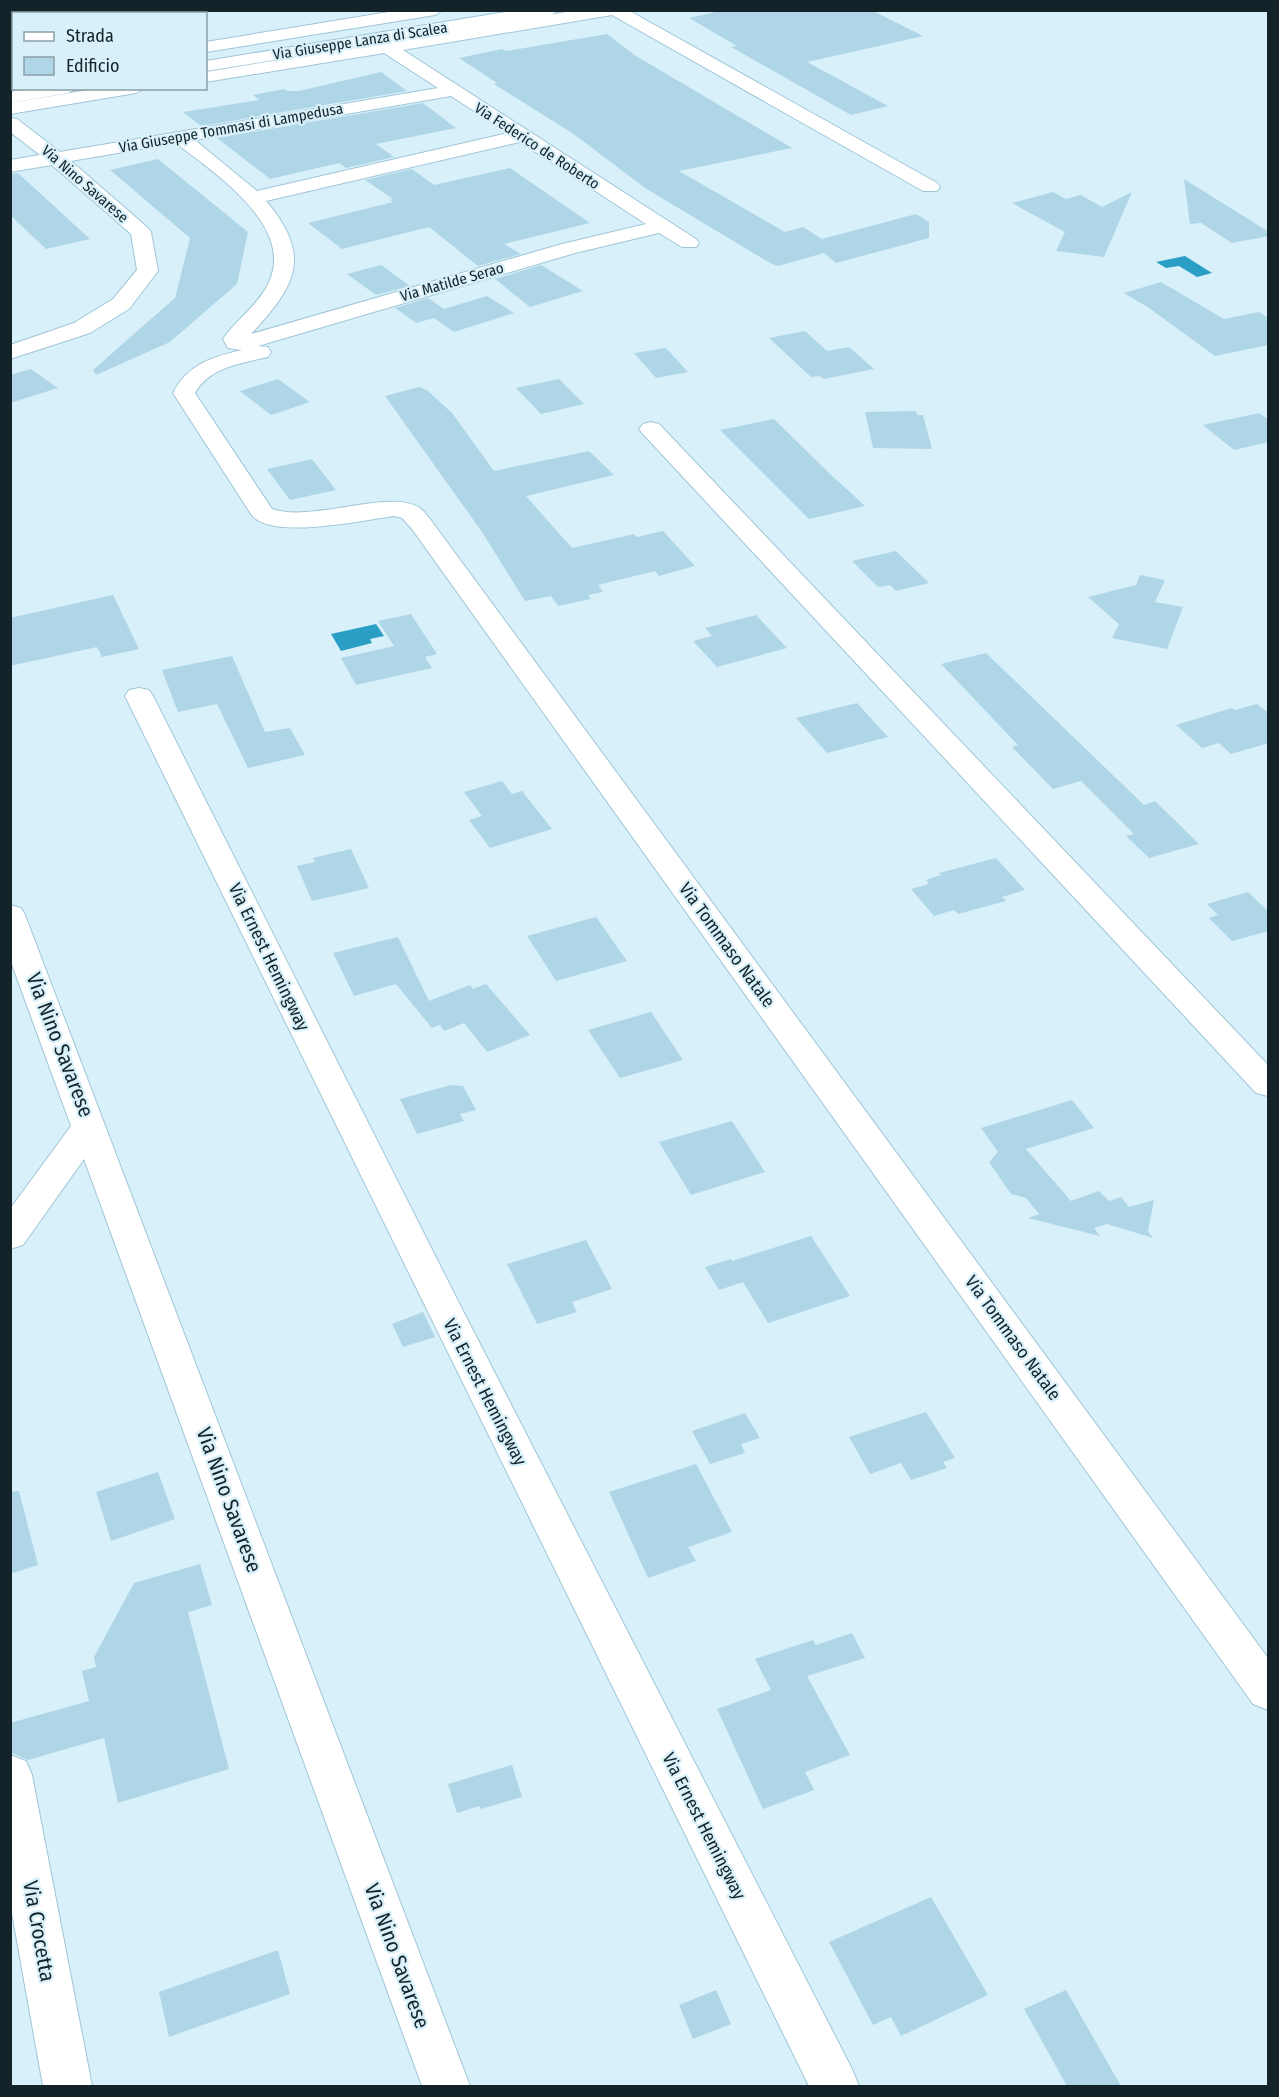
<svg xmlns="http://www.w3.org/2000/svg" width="1279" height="2097" font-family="'Fira Sans Condensed',sans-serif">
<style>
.water{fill:#2a9ec5}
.building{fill:#afd6e7}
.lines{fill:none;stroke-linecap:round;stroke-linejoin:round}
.street-casing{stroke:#9fc6d7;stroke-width:2}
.secondary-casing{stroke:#9fc6d7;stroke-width:2}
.street{fill:#fff;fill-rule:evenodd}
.secondary{fill:#fff;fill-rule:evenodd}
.labels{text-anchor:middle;stroke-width:4.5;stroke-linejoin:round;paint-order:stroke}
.far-street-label{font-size:15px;fill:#142329;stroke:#d8f0fa}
.street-label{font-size:18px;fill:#142329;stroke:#d8f0fa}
.near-street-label{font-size:21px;fill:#142329;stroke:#d8f0fa}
</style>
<rect width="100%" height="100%" fill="#d8f0fa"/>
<!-- water -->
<path class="water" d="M1185,256L1212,273L1197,277L1179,266L1166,268L1156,262Z
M376,624L384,636L370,639L372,643L341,651L331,634Z"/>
<!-- building -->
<path class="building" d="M724,10H871L923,36L807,62L888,106L851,115L731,47L737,46L689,18Z
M607,34L636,56L792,148L679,171L785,232L803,227L822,239L916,214L929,222V238L836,263L824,253L778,266L770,263L645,188L575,135L494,84L497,83L459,58L502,49L506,51Z
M381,72L407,91L201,126L183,112L259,100L253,95L285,89L287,91H299Z
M423,103L456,128L376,144L394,157L346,168L339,163L270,179L217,138Z
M158,159L248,232L237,284L170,342L96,375L93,370L175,298L190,238L110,170Z
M510,168L590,223L504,244L521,254L478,266L429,227L342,249L308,223L393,202L390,200L393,199L365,180L412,169L434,185Z
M18,173L90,239L46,249L10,215V174Z
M1184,179L1269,232V236L1232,243L1201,223L1190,224Z
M1053,192L1066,199L1081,195L1102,207L1132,192L1104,257L1056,251L1065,232L1012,203Z
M381,265L410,286L376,295L347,274Z
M541,265L583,291L530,307L495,279Z
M1161,282L1224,319L1259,312L1269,319V345L1215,356L1149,308L1124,293Z
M487,296L514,313L454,332L434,318L416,323L395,308L428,298L444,309Z
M805,331L827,351L849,347L874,369L824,379L820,376L811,377L769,338Z
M666,348L688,372L656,378L634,353Z
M31,369L58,388L10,403V375Z
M278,379L310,402L271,415L240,391Z
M559,379L584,404L541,414L516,388Z
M419,387L427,390L452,413L494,471L589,451L614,475L526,496L572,548L634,534L637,537L663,531L695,566L659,576L655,571L598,585L603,592L588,595L591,599L558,606L551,596L525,601L482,532L385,396Z
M916,411L917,415H923L932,449L873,448L865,412Z
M1259,413L1269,420V442L1234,450L1203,425Z
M774,419L828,472L865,506L809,519L720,430Z
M312,459L336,490L290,500L267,469Z
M896,551L929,583L896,591L890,585L878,587L852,561Z
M1140,575L1165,580L1155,602L1183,607L1167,649L1112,638L1119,624L1088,597L1136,585Z
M113,595L139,649L102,657L97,647L10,666V618Z
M411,614L437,654L425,657L432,668L356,685L341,658L394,646L378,621Z
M756,615L787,648L717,667L693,641L712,636L705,628Z
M986,653L1144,805L1155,801L1199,844L1149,858L1126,836L1134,834L1081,781L1053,789L1012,747L1018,745L941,664Z
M232,656L265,732L290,728L305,755L248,768L217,704L178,712L162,670Z
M857,703L888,737L827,753L796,718Z
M1257,704L1269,713V743L1231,754L1219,743L1202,748L1176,725L1232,708L1235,710Z
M502,781L512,794L522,791L552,829L490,848L469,820L482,816L464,792Z
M351,849L369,888L312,901L297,866L315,862L313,858Z
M996,858L1025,890L1002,897L1006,901L958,914L954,910L934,916L911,889L929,884L926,880L941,875L939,873Z
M1248,892L1269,912V931L1232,941L1209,918L1218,915L1207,904Z
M596,917L627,961L556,981L527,936Z
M398,937L429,1001L470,985L473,989L486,984L530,1035L487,1052L464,1023L444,1031L440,1025L432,1028L396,984L354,996L333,953Z
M651,1012L683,1060L620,1078L588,1030Z
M451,1085L463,1086L476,1110L460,1114L464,1121L417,1134L400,1099Z
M1072,1100L1094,1128L1026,1149L1071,1201L1099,1191L1109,1201L1121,1197L1129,1207L1154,1200L1148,1231L1153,1238L1107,1224L1094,1228L1100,1236L1028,1218L1039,1214L1026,1198L1011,1194L989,1162L998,1152L981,1128Z
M732,1121L765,1172L691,1195L659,1142Z
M811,1236L850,1296L768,1323L743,1282L719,1290L705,1267L731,1259L732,1261Z
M586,1240L612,1289L572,1302L577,1312L537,1324L507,1264Z
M423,1312L435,1337L403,1347L392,1324Z
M926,1412L955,1458L943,1462L947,1468L911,1480L901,1463L870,1474L849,1437Z
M745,1413L760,1438L741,1444L745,1453L710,1464L692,1431Z
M696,1464L732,1532L688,1547L696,1561L648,1578L609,1492Z
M158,1472L175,1519L111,1541L96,1492Z
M19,1491L38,1565L10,1574V1492Z
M200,1564L212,1605L188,1612L229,1769L118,1803L104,1738L28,1760L12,1753L10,1723L89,1701L82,1671L96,1667L94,1657L134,1583Z
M852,1633L865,1658L807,1676L850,1755L805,1772L814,1790L763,1809L717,1709L771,1690L755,1659L813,1640L816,1645Z
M512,1765L522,1797L481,1809L479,1806L457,1813L448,1784Z
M931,1897L988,1995L901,2036L891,2017L873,2025L829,1942Z
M278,1950L290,1994L169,2037L159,1992Z
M716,1990L731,2024L693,2039L679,2005Z
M1066,1990L1121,2086H1067L1024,2009Z"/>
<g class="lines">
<!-- street casing -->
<g class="street-casing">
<path id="street" d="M401,10H443L435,15L206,52V42Z
M578,10H628L937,183L940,187L937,191H923L612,15L403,50L696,239L699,243L696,247H682L659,233L575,253L258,346L268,347L271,352L268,357C242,363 209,367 195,393L272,509C312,523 390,488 420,508C424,511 427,516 430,519L1268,1658V1710L1253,1704L412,529L402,518L394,516C364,520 269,541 251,514L173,393C188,364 212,357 242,350L228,348L223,339C236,320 256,307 267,286C299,228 214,173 176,143L71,161L148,228L151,232L158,271L129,309L90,333L10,359V345L74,323L113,299L137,270L131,234L52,165L10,172V160L40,155L10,132V118L17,119L60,152L438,88L384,53L206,82V72ZM451,96L508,133L257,191L195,140ZM520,142L646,224L562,244L251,334C296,286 313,256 266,201Z
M10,62L14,63V75L10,74Z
M100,88H145L136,93L10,114V103Z
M651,422L659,424L1268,1065V1096L1256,1093L643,434L639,429L643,424Z
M139,688L149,690L153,696L459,1303L852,2069L859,2086H809L125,696L129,690Z
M10,905L21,908L25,915L470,2086H422L84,1159L23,1245L10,1249V1209L71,1126L10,959Z
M10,1755L26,1761L32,1775L92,2086H43L10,1902Z"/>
</g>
<!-- secondary casing -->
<g class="secondary-casing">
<path id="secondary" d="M517,10H559L551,15L206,71V61Z
M34,88H77L68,93L10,103V92Z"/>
</g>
<!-- street -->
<use href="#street" class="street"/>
<!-- secondary -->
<use href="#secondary" class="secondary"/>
</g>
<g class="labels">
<!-- far-street labels -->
<g class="far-street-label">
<text transform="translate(360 41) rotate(-9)" y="5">Via Giuseppe Lanza di Scalea</text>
<text transform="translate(231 128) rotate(-10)" y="5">Via Giuseppe Tommasi di Lampedusa</text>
<text transform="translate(537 146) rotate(33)" y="5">Via Federico de Roberto</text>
<text transform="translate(85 184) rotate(41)" y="5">Via Nino Savarese</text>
<text transform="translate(452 282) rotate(-16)" y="5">Via Matilde Serao</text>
</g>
<!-- street labels -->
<g class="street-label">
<text transform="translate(727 945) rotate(54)" y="6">Via Tommaso Natale</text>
<text transform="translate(269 957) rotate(64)" y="6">Via Ernest Hemingway</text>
<text transform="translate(1013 1338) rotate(54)" y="6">Via Tommaso Natale</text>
<text transform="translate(485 1392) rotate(63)" y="6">Via Ernest Hemingway</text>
<text transform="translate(704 1826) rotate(63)" y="6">Via Ernest Hemingway</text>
</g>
<!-- near-street labels -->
<g class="near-street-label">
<text transform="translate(60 1045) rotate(69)" y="7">Via Nino Savarese</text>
<text transform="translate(229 1500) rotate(70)" y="7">Via Nino Savarese</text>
<text transform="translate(39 1931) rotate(80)" y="7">Via Crocetta</text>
<text transform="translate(397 1956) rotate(70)" y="7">Via Nino Savarese</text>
</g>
</g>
<!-- border -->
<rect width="1279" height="2097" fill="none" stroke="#142329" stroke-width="24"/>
<!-- legend -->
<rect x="12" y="12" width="195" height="78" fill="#d8f0fa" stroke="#8a9ea6" stroke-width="1.5"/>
<rect x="24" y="32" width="30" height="9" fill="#ffffff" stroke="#8a9ea6" stroke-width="1.5"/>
<text x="66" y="42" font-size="18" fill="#142329">Strada</text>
<rect x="24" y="57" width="30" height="18" fill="#afd6e7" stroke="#8a9ea6" stroke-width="1.5"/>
<text x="66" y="72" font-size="18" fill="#142329">Edificio</text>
</svg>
